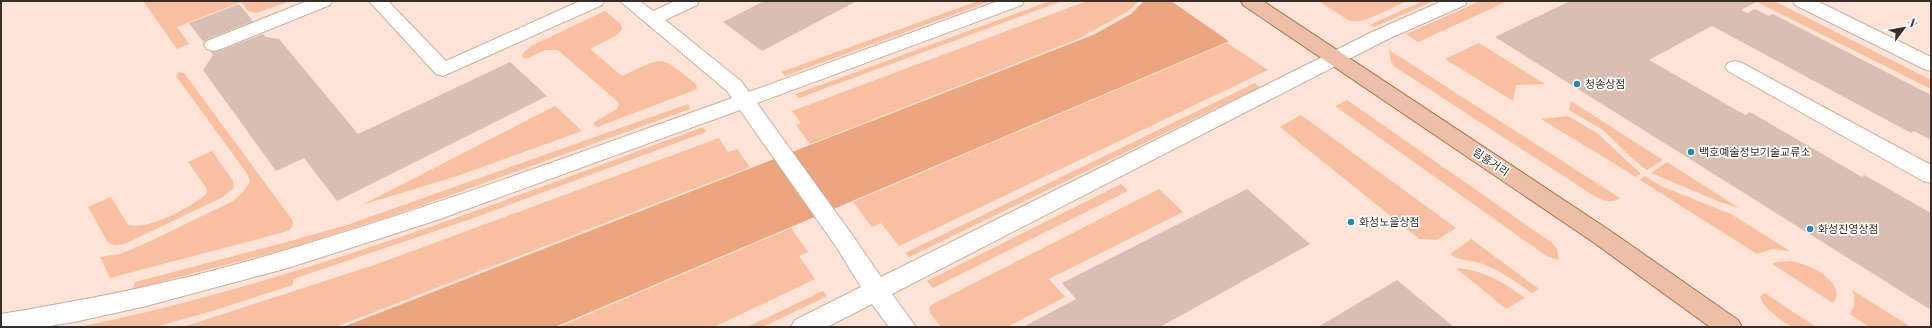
<svg xmlns="http://www.w3.org/2000/svg" width="1932" height="328" font-family="'Playfair Display','Noto Sans KR',serif">
<style>
.green{fill:#f8bfa1}
.water{fill:#eda57e}
.pier{fill:#fee4d6}
.building{fill:#d8bfb2}
.lines{fill:none;stroke-linecap:round;stroke-linejoin:round}
.minor-casing{stroke:#c7afa2;stroke-width:2}
.primary-casing{stroke:#a67154;stroke-width:2}
.minor{fill:#fff;fill-rule:evenodd}
.primary{fill:#edbfa6;fill-rule:evenodd}
.poi-dot{fill:#238bb3;stroke:#fff;stroke-width:1.5}
.labels{text-anchor:middle;stroke-width:3.5;stroke-linejoin:round;paint-order:stroke}
.poi-label{font-size:11px;fill:#382e29;stroke:#fff;text-anchor:start}
.street-label{font-size:11px;fill:#382e29;stroke:#fff}
</style>
<rect width="100%" height="100%" fill="#fee4d6"/>
<!-- green -->
<path class="green" d="M143,1H291L256,13L248,11L241,2L177,27L189,44L177,49Z
M978,1H991L785,76L781,72Z
M1050,1H1062L799,98L796,94Z
M1087,1H1139L1127,12L1078,39L810,144L796,125L801,123L792,111Z
M1324,1H1407C1392,7 1365,24 1350,21L1320,2Z
M1423,1H1434L1374,27L1369,25Z
M1480,1H1508L1418,42L1406,34Z
M1755,1H1774L1931,80V89Z
M605,11L621,24L622,30L615,36L590,49L622,76C665,56 658,54 696,84L697,89L695,90L597,127L593,123L617,109L619,105L618,102L558,50H545L526,59L522,56L524,52L531,46Z
M1227,43L1268,70L899,246L881,223L872,227L853,202Z
M1479,43L1545,84L1516,85L1513,101L1445,59Z
M1389,50L1620,198C1611,205 1599,199 1591,194L1395,67L1391,62Z
M179,72L184,73L293,221V226L288,231L110,278L100,257L120,254L142,245L233,201L243,192L250,182L248,175L176,76Z
M1255,83L1260,87L909,257L905,253Z
M1347,100L1552,243L1557,249L1559,260L1548,257L1335,106Z
M1571,101L1663,160L1647,170L1634,160L1603,130L1569,110Z
M688,104L690,109L395,215L287,249L133,289L135,282L287,242L347,225Z
M555,106L582,131L457,176L362,205Z
M1301,115L1456,228L1437,240L1419,239L1280,127Z
M1568,116L1597,133L1641,174L1636,177L1541,119Z
M703,127L706,132L471,219L293,279V285L212,311L155,327H79C293,283 498,203 703,127Z
M719,138L728,152L737,149L750,167L335,327H183L380,263Z
M212,151L233,181L234,188L221,198L129,242C121,245 113,248 107,241L88,207L111,197L128,225C149,230 190,208 206,194L207,189L188,162Z
M1667,162L1739,208L1720,202L1651,173Z
M1644,176L1661,186L1731,214L1790,251L1772,249L1757,254L1640,180Z
M1121,184L1128,191L933,288L927,281Z
M1159,189L1183,212L1049,279L1065,297L1007,327H941L930,313L929,308L933,304Z
M791,228L808,252L799,256L815,279L714,327H559Z
M1471,239L1539,289L1532,293C1516,282 1501,271 1483,264C1471,260 1460,261 1450,254Z
M1791,261C1806,263 1849,282 1833,303L1772,264L1777,262Z
M1456,268C1483,270 1503,282 1525,298L1506,309Z
M1852,290L1911,327H1869L1850,314C1855,307 1856,298 1852,290Z
M823,291L827,296L763,327H747Z
M1765,293L1816,327C1809,327 1801,328 1794,327C1785,325 1761,306 1760,296Z"/>
<!-- water -->
<path class="water" d="M1144,1H1318L1218,46L555,327H343L1093,35L1131,14Z"/>
<!-- pier -->
<path class="pier" d="M1171,1H1315L1318,3L1230,42Z"/>
<!-- building -->
<path class="building" d="M764,1H857L762,51L723,22Z
M1570,1H1758L1741,10L1747,13L1755,9L1769,16L1773,14L1931,95V140L1914,131L1911,133L1712,26L1649,60L1745,115L1750,112L1862,177L1864,175L1931,213V310L1495,37Z
M239,4L253,21L206,40L204,43L189,23Z
M263,34L266,37L279,39L358,134L510,62L547,96L337,201L304,158L276,171L203,70L213,55L210,51L214,52L222,50Z
M1247,189L1310,244L1160,327H1023L1076,299L1062,283Z
M1397,280L1454,327H1318Z"/>
<g class="lines">
<!-- minor casing -->
<g class="minor-casing">
<path id="minor" d="M307,1H332L330,5L221,49L214,51L207,49L204,45L207,41Z
M369,1H388L446,61L580,1H604L602,5L443,76L436,74Z
M620,1H640L653,11L675,1H699L697,5L665,20L741,81L749,92L998,1H1024L1022,5L757,103L853,236L881,277L1372,32L1442,1H1467L1465,5L1386,40L892,294L916,327H889L872,304L827,327H791L795,320L861,287L837,248L740,110L437,220L288,268L146,306L74,322L43,327H1V314C74,302 147,288 219,269C393,222 562,159 732,98L727,91Z
M1793,1H1817L1931,57V71L1924,69L1795,5Z
M1735,61L1742,63L1931,165V183L1923,181L1728,71L1725,67L1728,63Z"/>
</g>
<!-- primary casing -->
<g class="primary-casing">
<path id="primary" d="M1241,1H1263L1609,230L1738,320L1742,327H1710L1593,242L1243,5Z"/>
</g>
<!-- minor -->
<use href="#minor" class="minor"/>
<!-- primary -->
<use href="#primary" class="primary"/>
</g>
<!-- markers -->
<g class="poi-dot">
<circle cx="1577" cy="84" r="4"/>
<circle cx="1691" cy="152" r="4"/>
<circle cx="1351" cy="222" r="4"/>
<circle cx="1810" cy="229" r="4"/>
</g>
<g class="labels">
<!-- poi labels -->
<g class="poi-label">
<text x="1585" y="88">청송상점</text>
<text x="1699" y="156">백호예술정보기술교류소</text>
<text x="1359" y="226">화성노을상점</text>
<text x="1818" y="233">화성진영상점</text>
</g>
<!-- street labels -->
<g class="street-label">
<text transform="translate(1491 162) rotate(34)" y="4">림흥거리</text>
</g>
</g>
<!-- border -->
<rect width="1932" height="328" fill="none" stroke="#382e29" stroke-width="4"/>
<!-- north arrow -->
<g transform="translate(1904 28) rotate(58)" stroke="#ffffff" stroke-width="3" paint-order="stroke">
<path d="M0-3L7 15L0 10L-7 15Z" fill="#382e29"/>
<text y="-6" font-size="11" font-weight="bold" text-anchor="middle" fill="#382e29">N</text>
</g>
</svg>
